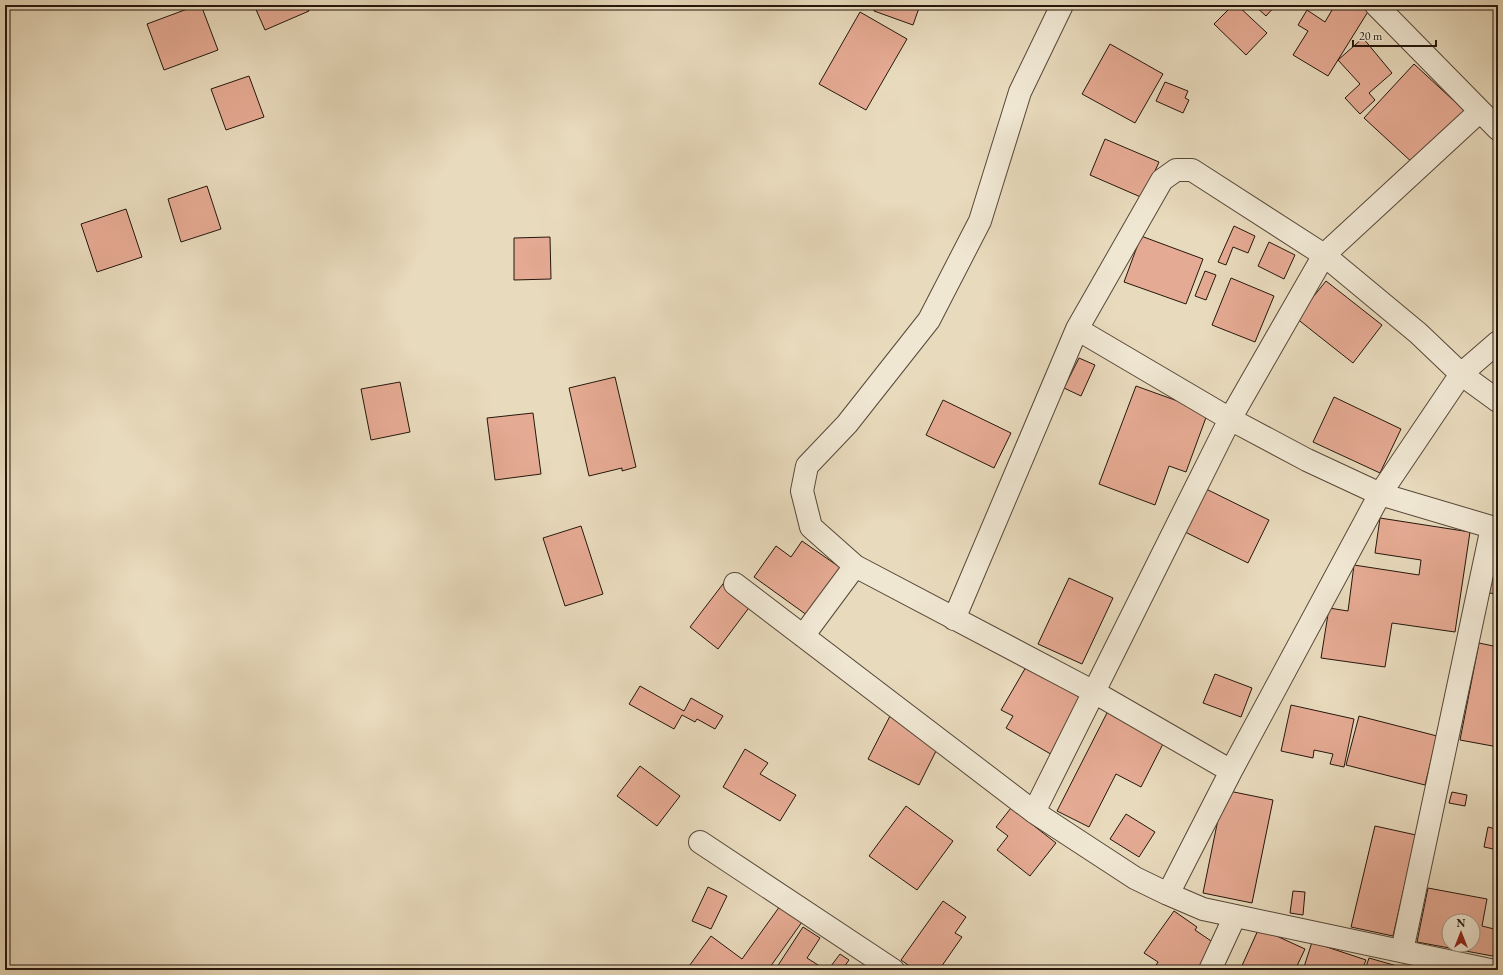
<svg xmlns="http://www.w3.org/2000/svg" width="1503" height="975" font-family="'EB Garamond',serif">
<style>
.building{fill:#e5aa93;stroke:#25170c;fill-rule:evenodd}
.lines{fill:none;stroke-linecap:round;stroke-linejoin:round}
.minor-casing{stroke:#564838;stroke-width:24}
.minor{stroke:#f0e7d3;stroke-width:22}
</style>
<rect width="100%" height="100%" fill="#e8dabc"/>
<filter id="stains"><feTurbulence type="fractalNoise" baseFrequency=".005" numOctaves="4"/><feColorMatrix values="0 0 0 0 .2 0 0 0 0 .09 0 0 0 0 .02 0 0 0 .5 -.17"/></filter>
<radialGradient id="worn" r=".72"><stop offset=".6" stop-color="#630" stop-opacity="0"/><stop offset="1" stop-color="#630" stop-opacity=".3"/></radialGradient>
<!-- building -->
<path class="building" d="M198,5H201L218,50L164,70L147,24Z
M254,5H306L309,11L265,30Z
M876,5H920L913,25L874,11Z
M1233,5H1237L1267,33L1246,55L1214,24Z
M1254,5H1276L1266,16Z
M1335,5H1361L1369,10L1328,76L1293,55L1308,31L1298,25L1307,10L1325,22Z
M860,12L907,39L866,110L819,84Z
M1363,38L1392,73L1369,93L1375,100L1360,114L1345,98L1360,84L1338,60Z
M1110,44L1163,74L1135,123L1082,94Z
M1414,64L1465,111L1415,165L1364,118Z
M249,76L264,117L226,130L211,89Z
M1165,82L1188,91L1185,98L1189,100L1183,113L1156,101Z
M1105,139L1159,162L1143,198L1090,175Z
M207,186L221,229L181,242L168,199Z
M126,209L142,257L97,272L81,224Z
M1234,226L1255,236L1248,253L1233,247L1226,265L1218,262Z
M1141,236L1203,259L1186,304L1124,282Z
M550,237L551,279L514,280V238Z
M1269,242L1295,255L1284,279L1258,266Z
M1205,271L1216,275L1206,300L1195,296Z
M1231,278L1274,296L1255,342L1212,325Z
M1326,281L1382,325L1353,363L1296,318Z
M1079,358L1095,365L1081,396L1064,388Z
M615,377L636,467L622,471V468L589,476L569,388Z
M400,382L410,432L371,440L361,389Z
M1136,386L1208,412L1186,472L1169,466L1155,505L1099,484Z
M1334,397L1401,429L1380,473L1313,442Z
M943,400L1011,433L994,468L926,435Z
M533,413L541,474L495,480L487,418Z
M1200,486L1269,520L1248,563L1179,529Z
M1380,518L1470,532L1455,632L1392,623L1385,667L1321,658L1329,608L1348,611L1354,565L1419,575L1421,560L1375,553Z
M581,526L603,594L565,606L543,538Z
M802,541L845,571L811,618L754,577L776,546L791,557Z
M1498,549V594L1489,593Z
M1069,578L1113,598L1082,664L1038,644Z
M726,580L754,601L718,649L690,627Z
M1479,643L1498,647V747L1460,740Z
M1026,667L1086,701L1054,756L1006,728L1013,716L1001,710Z
M1215,674L1252,688L1241,717L1203,703Z
M640,686L684,711L691,698L723,716L715,729L697,719L695,722L682,715L674,729L629,704Z
M1291,705L1354,719L1344,767L1330,764L1333,754L1314,750L1313,758L1281,751Z
M1108,711L1165,740L1141,787L1116,774L1089,827L1057,811Z
M890,716L941,741L919,785L868,759Z
M1359,716L1437,736L1425,785L1346,765Z
M745,749L768,763L760,774L796,795L780,821L723,787Z
M640,766L680,796L657,826L617,796Z
M1224,790L1273,800L1252,903L1203,893Z
M1452,792L1467,795L1465,806L1449,803Z
M906,806L953,841L917,890L869,856Z
M1011,808L1056,843L1030,876L997,850L1008,836L996,827Z
M1126,814L1155,832L1139,857L1110,839Z
M1498,821V850L1484,847L1488,827L1496,829Z
M1375,826L1416,835L1393,936L1351,927Z
M708,887L727,896L711,929L692,921Z
M1428,888L1487,899L1482,926L1498,930V957L1417,942ZM1449,921H1473V945H1449Z
M1293,891L1305,892L1303,915L1290,913Z
M943,901L966,917L955,933L962,937L939,970H915L901,960Z
M780,906L802,922L768,970H689L687,969L711,936L742,959Z
M1174,911L1197,927L1195,930L1217,945L1200,970H1153L1158,962L1144,953Z
M803,927L820,938L807,958L826,970H775Z
M1259,928L1305,949L1295,970H1240Z
M1312,942L1366,960L1362,970H1303Z
M840,954L849,960L842,970H828Z
M1369,958L1411,970H1365Z"/>
<g class="lines">
<!-- minor casing -->
<g class="minor-casing">
<path id="minor" d="M1062,5L1020,92L980,221L929,320L847,424L807,466L802,491L811,527L855,566L1094,692L1231,771
M1376,5L1498,129
M1077,329L1230,419L1307,460L1380,494L1498,529
M735,584L1034,812L1135,878L1168,894L1203,909L1490,970
M954,619L1077,329L1162,180L1176,170H1192L1324,255L1418,333L1461,374L1498,401
M803,636L855,566
M1034,812L1230,419L1324,255L1480,111
M700,842L893,970
M1168,894L1231,771L1380,494L1461,374L1498,342
M1402,951L1492,527
M1210,970L1235,916"/>
</g>
<!-- minor -->
<use href="#minor" class="minor"/>
</g>
<!-- margin -->
<rect width="1503" height="975" fill="none" stroke="#e8dabc" stroke-width="20"/>
<rect x="6" y="6" width="1491" height="963" fill="none" stroke="#25170c" stroke-width="2"/>
<rect x="10" y="10" width="1483" height="955" fill="none" stroke="#25170c"/>
<!-- north arrow -->
<g transform="translate(1461 933)"><circle r="19" fill="#f0e7d3" stroke="#9f9483"/>
<path d="M0-3L7 15L0 10L-7 15Z" fill="#8f2418"/>
<text y="-6" font-size="11" font-weight="bold" text-anchor="middle" fill="#25170c">N</text>
</g>
<!-- scale -->
<path d="M1353 40v6h83v-6" fill="none" stroke="#25170c" stroke-width="2"/>
<text x="1359" y="40" font-size="12" fill="#25170c" stroke="#f0e7d3" stroke-width="3" paint-order="stroke">20 m</text>
<rect width="100%" height="100%" filter="url(#stains)"/>
<rect width="100%" height="100%" fill="url(#worn)"/>
</svg>
